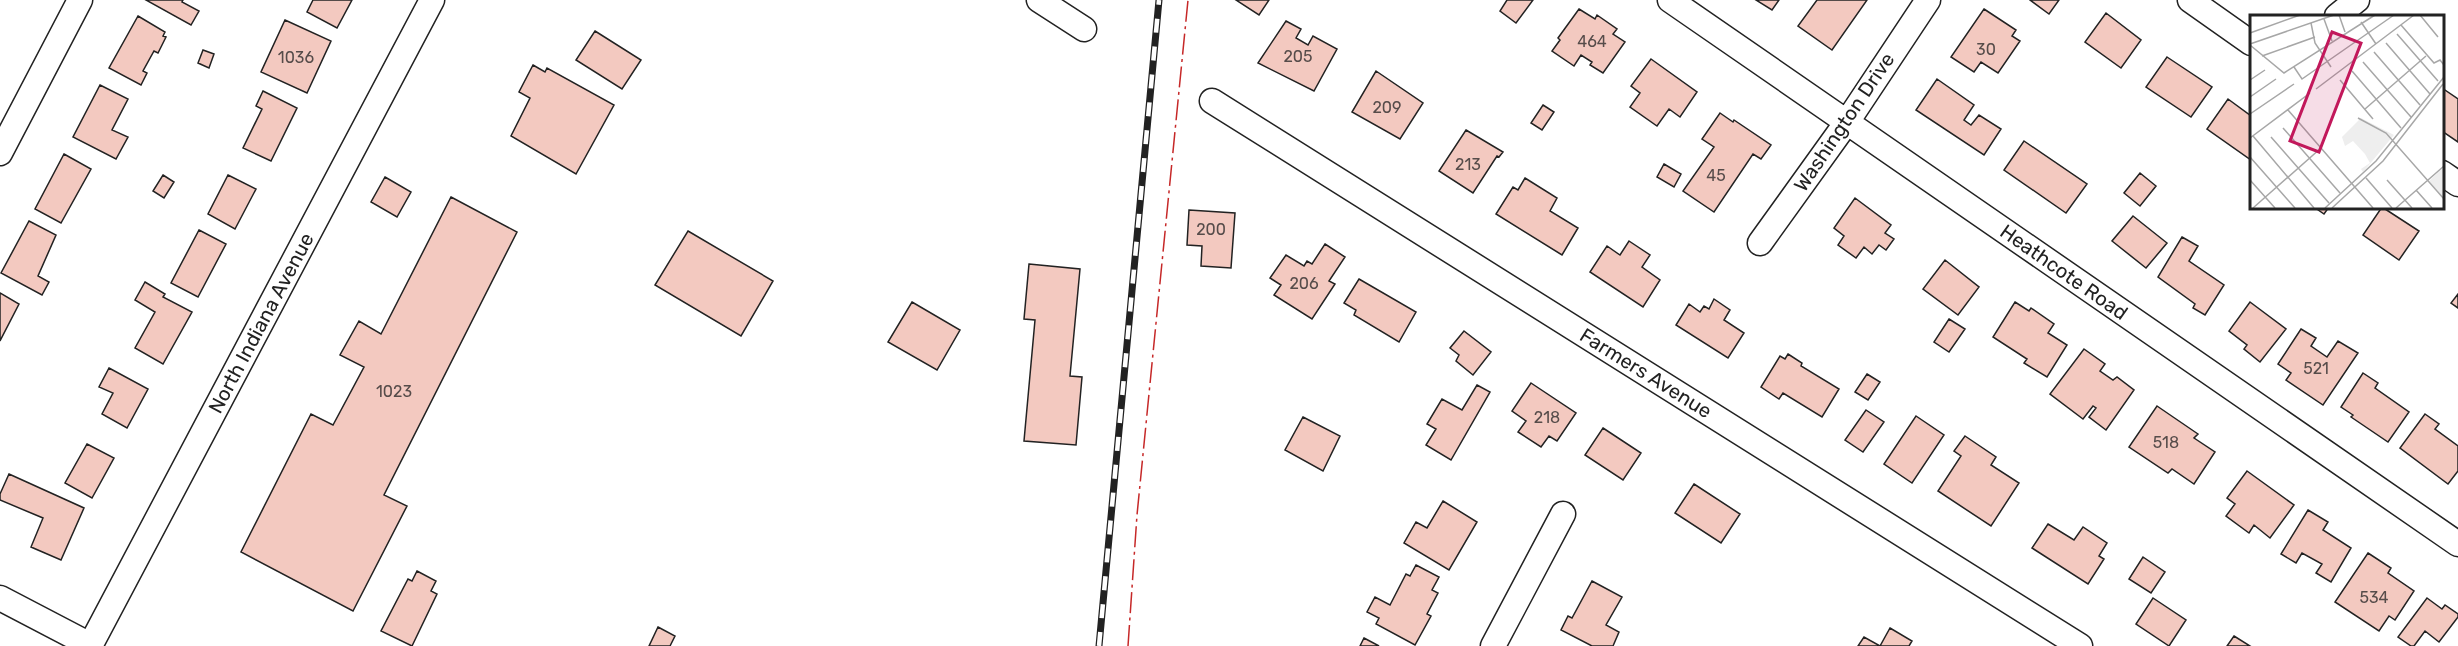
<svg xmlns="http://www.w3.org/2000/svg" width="2458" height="646" font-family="Rubik,sans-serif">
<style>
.building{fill:#f3c9c0;stroke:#222;stroke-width:1.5}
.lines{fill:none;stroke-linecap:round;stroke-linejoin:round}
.street-casing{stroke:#222;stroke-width:27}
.street{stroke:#fff;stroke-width:24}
.rail-casing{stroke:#222;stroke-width:7}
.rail{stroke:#fff;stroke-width:4.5;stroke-dasharray:14;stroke-linecap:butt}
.power{stroke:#c62828;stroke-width:1.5;stroke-dasharray:21 4.5 3 4.5;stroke-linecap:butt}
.labels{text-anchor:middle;stroke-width:4.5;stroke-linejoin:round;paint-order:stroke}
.number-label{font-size:16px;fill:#564c4a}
.street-label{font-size:20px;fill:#222;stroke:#fff}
.inset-road{fill:none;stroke:#a7a7a7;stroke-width:1.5}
.view{fill:#c2185b;fill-opacity:0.15;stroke:#c2185b;stroke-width:3}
.inset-edge{fill:none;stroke:#222;stroke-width:3}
</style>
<rect width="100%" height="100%" fill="#fff"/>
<!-- building -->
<path class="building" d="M146,0H183L182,2L199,11L191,25Z
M313,0H352L337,28L307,12Z
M1236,0H1269L1259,15Z
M1507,0H1533L1516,23L1500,11Z
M1756,0H1779L1772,10Z
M1817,0H1867L1832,50L1798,26Z
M2030,0H2059L2049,14Z
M1579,9L1595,19L1597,15L1617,29L1613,34L1625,42L1603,73L1590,65L1592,62L1581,55L1574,66L1552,51L1560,40L1558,38Z
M1984,9L2016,30L2012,36L2020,41L1998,73L1981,62L1974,72L1951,57Z
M2106,13L2141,40L2121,68L2085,42Z
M138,16L165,32L163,36L166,37L158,53L154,51L143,71L147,73L141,85L109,68Z
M285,20L331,41L307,93L261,72Z
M1286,21L1301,29L1296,38L1308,45L1313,36L1337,49L1314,91L1258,63Z
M595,31L641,60L622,89L576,60Z
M203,50L214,54L209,68L198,63Z
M2167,57L2212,87L2191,117L2146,87Z
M1651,59L1697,92L1680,117L1669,109L1657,126L1630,107L1640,93L1631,86Z
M533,65L545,72L547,68L614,105L576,174L511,136L530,98L519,92Z
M1376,71L1423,103L1400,139L1352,112Z
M1937,79L1974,105L1964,120L1971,125L1979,115L2001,129L1984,155L1916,110Z
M100,85L128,99L112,130L128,137L116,159L73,137Z
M2442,88L2458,99V142L2442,131Z
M263,91L297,108L271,161L243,148L262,109L256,106Z
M2228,99L2251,116V160L2207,129Z
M1543,105L1554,112L1542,130L1531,123Z
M1720,113L1733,122L1734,120L1771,145L1761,159L1753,154L1714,212L1683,191L1714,147L1702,139Z
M1466,130L1503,152L1499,157L1497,156L1473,193L1439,171Z
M2024,141L2087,184L2066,213L2004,170Z
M64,154L91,169L61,223L35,209Z
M1664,164L1681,174L1674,187L1657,177Z
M2140,173L2156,186L2140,206L2124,193Z
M163,175L174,182L164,198L153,191Z
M228,175L256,189L235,229L208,214Z
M385,177L411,192L397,217L371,202Z
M1525,178L1557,198L1550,211L1578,228L1562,255L1496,214L1513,187L1518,190Z
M451,197L517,232L384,495L407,506L353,611L241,552L311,414L333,425L364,367L340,355L359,321L381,334Z
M1855,198L1891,225L1885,233L1894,239L1886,250L1879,245L1872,254L1864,247L1856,258L1838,245L1844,236L1834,228Z
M2314,207H2329L2324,214Z
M2382,207L2419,231L2399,260L2363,235Z
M1189,210L1235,213L1231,268L1201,266L1202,246L1187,245Z
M2133,216L2167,243L2146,268L2112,241Z
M29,221L56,235L38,276L49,282L42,295L1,273Z
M199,230L226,244L198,297L171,283Z
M688,231L773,281L741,336L655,285Z
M2182,237L2198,246L2189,261L2224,285L2205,315L2193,308L2195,304L2158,277Z
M1629,241L1650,255L1642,267L1660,280L1643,307L1590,272L1607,246L1620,255Z
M1325,244L1345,257L1329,281L1335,284L1312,319L1274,295L1281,285L1270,278L1286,255L1304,266L1307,261L1312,264Z
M1945,260L1979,287L1958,315L1923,289Z
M1029,264L1080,269L1070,376L1082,377L1076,445L1024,441L1035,320L1024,319Z
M1359,279L1416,312L1399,342L1354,315L1356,310L1344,303Z
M145,282L165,294L163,297L192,312L163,364L135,348L155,312L135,300Z
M0,293L19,304L0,341Z
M2458,294V308L2451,303Z
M1714,299L1730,310L1724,320L1744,333L1728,358L1676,325L1689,304L1700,312L1704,306L1709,309Z
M912,302L960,330L937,370L888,342Z
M2015,302L2029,311L2031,308L2054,324L2048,333L2067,345L2047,377L2024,363L2027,359L1993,337Z
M2250,302L2286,329L2260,362L2244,349L2247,345L2229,331Z
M1949,319L1965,329L1949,352L1934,342Z
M2301,329L2316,338L2311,346L2327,357L2338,341L2358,353L2323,405L2286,380L2291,373L2278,364Z
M1464,331L1491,352L1473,375L1456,361L1459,355L1450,348Z
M2084,349L2105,364L2100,371L2113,380L2117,377L2134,390L2106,430L2089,417L2096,408L2093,406L2083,419L2050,394Z
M1788,354L1802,363L1801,366L1839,389L1822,417L1783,393L1779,399L1761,387L1780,356L1785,359Z
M109,368L148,389L127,428L102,414L113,393L99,387Z
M2363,373L2378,383L2375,388L2409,412L2388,442L2351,417L2353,415L2341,407Z
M1867,374L1880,382L1868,400L1855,392Z
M1531,383L1576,413L1557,441L1549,436L1541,447L1518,432L1526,421L1512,411Z
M1477,385L1490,392L1451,460L1426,445L1436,429L1427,424L1442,399L1462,410Z
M2157,406L2198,434L2194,438L2215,452L2194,484L2172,469L2168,473L2129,447Z
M1866,410L1884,422L1863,452L1845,440Z
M2425,414L2439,424L2435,429L2458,446V471L2448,484L2400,448Z
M1916,416L1944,435L1912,483L1884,464Z
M1303,417L1340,436L1323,471L1285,450Z
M1603,428L1641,453L1623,480L1585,455Z
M1965,436L1996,457L1991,465L2019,483L1991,526L1938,491L1961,456L1954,451Z
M87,444L114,458L92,498L65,483Z
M2247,471L2294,505L2270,538L2254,525L2249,533L2226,516L2235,504L2227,498Z
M9,474L84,508L61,560L31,547L43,518L0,500V494Z
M1694,484L1740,514L1721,543L1675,513Z
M1443,501L1477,522L1449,570L1404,543L1416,522L1427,528Z
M2308,510L2328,522L2323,530L2351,548L2331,582L2316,573L2322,564L2302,553L2296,563L2281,554Z
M2048,524L2074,540L2083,527L2107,543L2099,556L2104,559L2088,584L2032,548Z
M2368,553L2391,568L2388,573L2414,591L2395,620L2389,616L2379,631L2335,602Z
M2143,557L2165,572L2151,593L2129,579Z
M1416,565L1439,577L1432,590L1438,593L1427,614L1431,616L1415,645L1376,624L1379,618L1367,612L1375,597L1390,605L1406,574L1410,576Z
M417,571L436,581L431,591L437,594L412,646L381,631L408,579L412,581Z
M1592,581L1622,597L1606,625L1619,632L1613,646H1592L1561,630L1568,616L1572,618Z
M2153,598L2186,620L2169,646L2136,624Z
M2427,598L2442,609L2445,605L2458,614V617L2439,642L2425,631L2414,646H2411L2398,637Z
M658,627L675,636L670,646H649Z
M1890,628L1912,641L1909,646H1858L1864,637L1880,646Z
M2234,636L2250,646H2227Z
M1364,638L1379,646H1360Z"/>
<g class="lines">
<!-- street casing -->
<g class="street-casing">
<path id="street" d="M1039,0L1084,29
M1670,0L2458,544
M2190,0L2251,43
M2337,16L2357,0
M1212,101L2080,646
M0,153L80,0
M2442,173L2458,184
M1760,243L1847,122L1928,0
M0,598L90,645
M90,646L432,0
M1493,646L1563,514"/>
</g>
<!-- street -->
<use href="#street" class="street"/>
<!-- rail casing -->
<g class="rail-casing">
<path id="rail" d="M1099,646L1159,0"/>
</g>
<!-- rail -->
<use href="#rail" class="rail"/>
<!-- power -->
<path class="power" d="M1128,646L1137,515L1188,0"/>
</g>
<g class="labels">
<!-- number labels -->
<g class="number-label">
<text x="1592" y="47">464</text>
<text x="1986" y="55">30</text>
<text x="1298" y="62">205</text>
<text x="296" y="63">1036</text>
<text x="1387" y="113">209</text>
<text x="1468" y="170">213</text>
<text x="1716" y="181">45</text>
<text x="1211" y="235">200</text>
<text x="1304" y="289">206</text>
<text x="2316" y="374">521</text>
<text x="394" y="397">1023</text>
<text x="1547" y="423">218</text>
<text x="2166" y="448">518</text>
<text x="2374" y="603">534</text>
</g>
<!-- street labels -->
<g class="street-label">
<text transform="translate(1844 122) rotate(-56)" y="7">Washington Drive</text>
<text transform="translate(2064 272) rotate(35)" y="7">Heathcote Road</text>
<text transform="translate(261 323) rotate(-62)" y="7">North Indiana Avenue</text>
<text transform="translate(1646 373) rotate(32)" y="7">Farmers Avenue</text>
</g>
</g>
<!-- overview -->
<g transform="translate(2250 15)">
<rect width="194" height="194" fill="#fff"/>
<path d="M111,103L144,120L113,157L111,154L120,148L115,139L103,126L95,131L92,122ZM193,153V182L179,166Z" fill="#eee"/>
<path class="inset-road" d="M89,0L95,17M170,0L188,22M74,4L82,26M111,7L126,29M61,8L65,28L81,52M151,10L184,48L190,45L194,50M0,18L50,0M147,19L188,66M136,28L180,79M0,29L84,0M0,30L34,58L125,0M124,37L170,90M12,41L65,22M113,47L161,102M44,52L52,64L144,0M102,56L151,113M0,65L15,55M90,65L123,104M66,74L164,0M0,82L26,64M115,94L176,41M38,95L123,193M0,99L44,69M108,103L136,118L194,184M33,113L90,178M3,121L64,193M21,122L79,188M0,123L60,78M0,142L45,193M116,163L142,193M0,165L25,193M137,165L162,193M166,175L182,193M3,193L71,133M75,193L126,146L194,62M82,193L133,146L193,69M146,193L194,151"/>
<path class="view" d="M82,17L111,28L69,137L40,126Z"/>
<rect width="194" height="194" class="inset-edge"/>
</g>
</svg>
